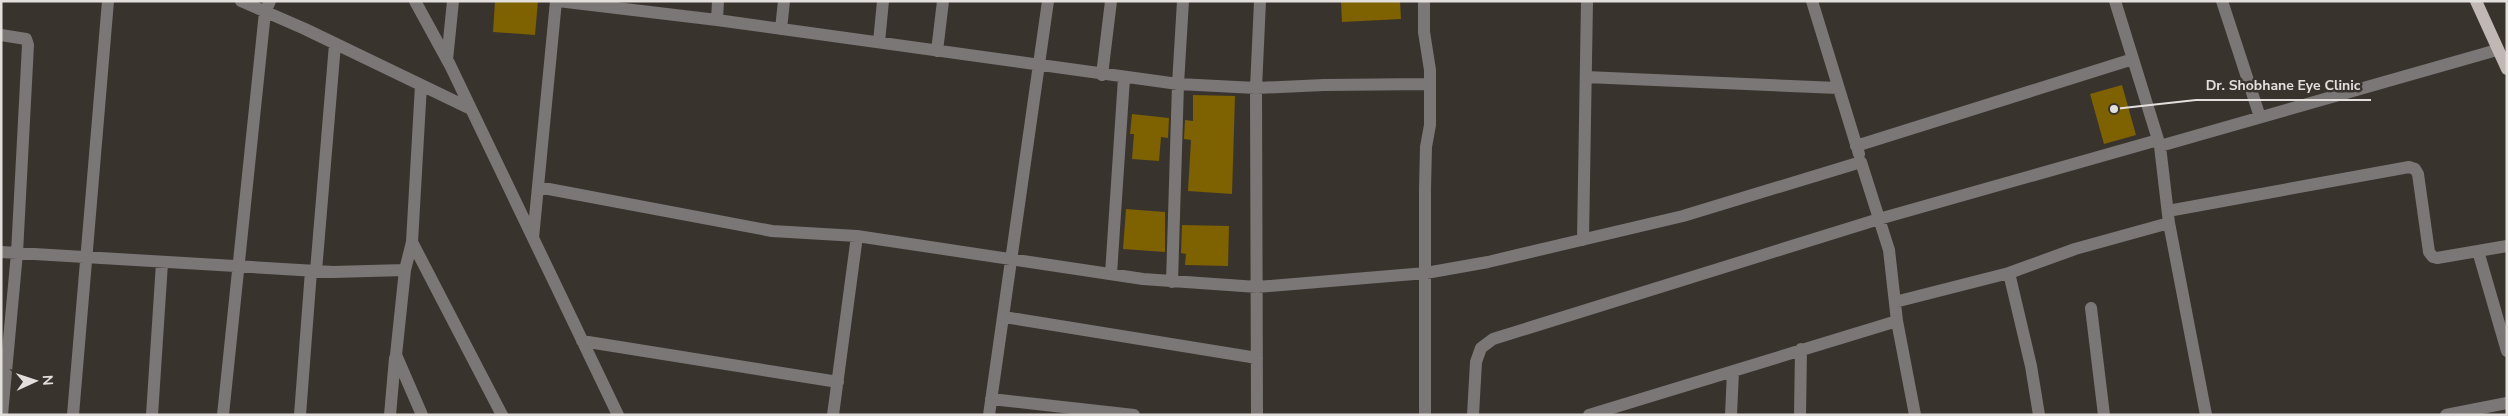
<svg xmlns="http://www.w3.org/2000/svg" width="2508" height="416" font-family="'Nunito Sans',sans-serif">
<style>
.building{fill:#7e6100}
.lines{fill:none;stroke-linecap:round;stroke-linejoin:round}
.minor{stroke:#7b7776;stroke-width:12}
.major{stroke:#c1b8b6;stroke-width:12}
.leader{fill:none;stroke:#e3dfdc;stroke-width:2}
.callout-dot{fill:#e3dfdc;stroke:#39332e;stroke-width:2}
.callout-label{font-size:14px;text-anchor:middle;font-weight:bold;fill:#e3dfdc;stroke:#39332e;stroke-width:5;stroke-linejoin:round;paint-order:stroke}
</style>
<rect width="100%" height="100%" fill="#39332e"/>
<!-- building -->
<path class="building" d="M495,1H538L535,35L493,32Z
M1341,1H1400L1401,19L1342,22Z
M2122,85L2136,135L2104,144L2090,94Z
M1193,95L1235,96L1232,194L1188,191L1191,140L1184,139L1185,120L1193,121Z
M1132,114L1169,118L1168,138L1161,137L1159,161L1132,159L1134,134H1130Z
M1126,209L1165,212V252L1123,249Z
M1182,225L1229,226L1228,266L1185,265L1186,254L1181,253Z"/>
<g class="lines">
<!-- minor -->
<path class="minor" d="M241,1L305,29L471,109
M415,1L450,65L618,415
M558,1L717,20L718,1
M1424,1V32L1430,70V125L1426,147L1425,189V415
M1812,1L1859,154
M2115,1L2160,146L2169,223L2206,415
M2222,1L2260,117
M717,20L1178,84L1256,88L1324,85L1429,84
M781,29L784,1
M1,35L26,39L28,45L17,253L2,415
M879,42L883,1
M937,51L943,1
M447,60L453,1
M1102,75L1111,1
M1586,77L1838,88
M1856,146L2133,59
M2160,146L2497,50
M538,187L772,231L857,236L1143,279L1257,287L1426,273L1488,262L1683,216L1861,162L1889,250L1897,321L1915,415
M2168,211L2409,167L2415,169L2418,174L2429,252L2433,257L2437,258L2478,251
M533,238L556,1
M1583,240L1587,1
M412,242L502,415
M2507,246L2478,251L2507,351
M1,252L333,272L405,270L412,242L421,85
M405,270L396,355L422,415
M316,271L335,44
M1111,274L1124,78
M1172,282L1178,84L1183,1
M1895,302L2009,273
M2091,308L2104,415
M1004,317L1257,358
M582,341L838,382
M991,399L1134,415
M73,415L108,1
M152,415L162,263
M223,415L265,12L270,1
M300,415L311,271
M390,415L395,358
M833,415L857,236
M989,415L1048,1
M1257,415L1256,88L1260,1
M1473,415L1476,362L1481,348L1493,339L1879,219L2158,140
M1589,415L1897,321
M1731,415L1733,371
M1800,415L1801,349
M2039,415L2031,366L2009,273L2075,249L2169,223
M2446,415L2507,403"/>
<!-- major -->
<path class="major" d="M2476,1L2507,69"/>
</g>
<!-- callouts -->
<path class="leader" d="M2114 109L2196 100H2371"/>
<circle class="callout-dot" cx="2114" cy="109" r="5"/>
<g class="callout-label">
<text x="2283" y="90">Dr. Shobhane Eye Clinic</text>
</g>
<!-- border -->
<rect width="2508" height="416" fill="none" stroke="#e3dfdc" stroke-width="5"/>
<!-- north arrow -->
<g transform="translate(35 381) rotate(87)" stroke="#39332e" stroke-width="4" paint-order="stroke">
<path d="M0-4L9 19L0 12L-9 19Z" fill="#e3dfdc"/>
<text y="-8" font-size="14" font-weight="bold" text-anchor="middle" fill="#e3dfdc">N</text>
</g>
</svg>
